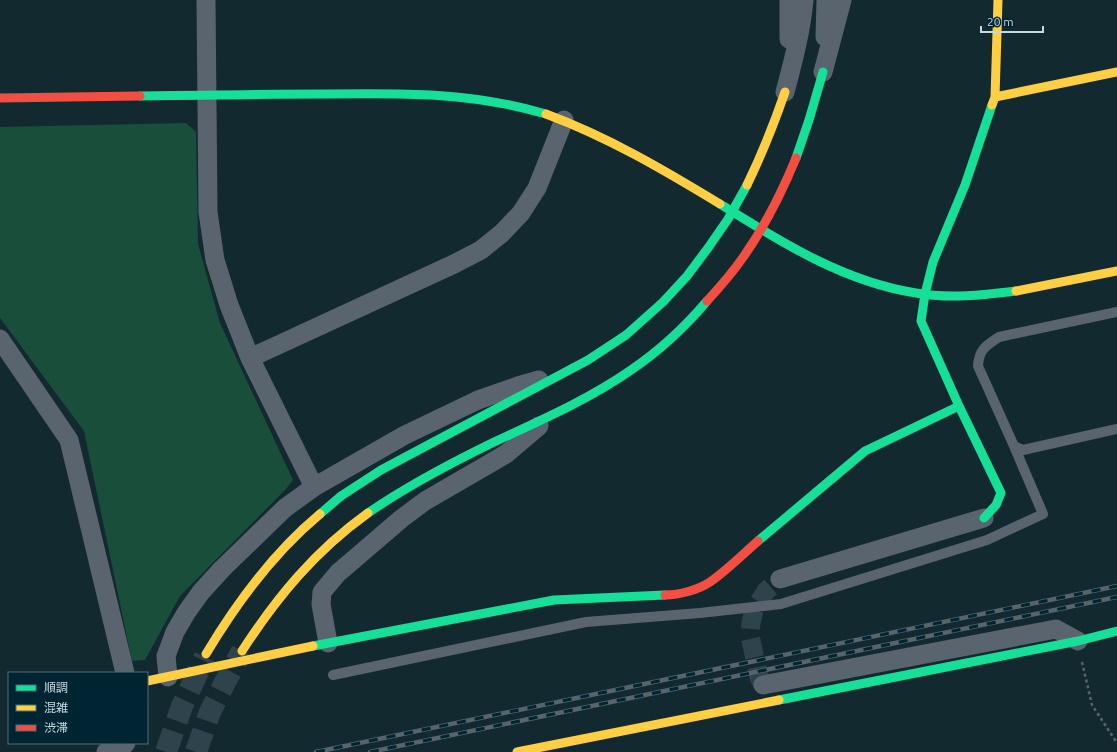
<svg xmlns="http://www.w3.org/2000/svg" width="1117" height="752" font-family="Ubuntu,'Noto Sans JP',sans-serif">
<style>
.green{fill:#184e3a}
.lines{fill:none;stroke-linecap:round;stroke-linejoin:round}
.street-tunnel{stroke:#2e434b;stroke-width:19;stroke-dasharray:19 10;stroke-linecap:butt}
.secondary-tunnel{stroke:#2e434b;stroke-width:22;stroke-dasharray:22 11;stroke-linecap:butt}
.path{stroke:#59646c;stroke-width:2.5;stroke-dasharray:3 3;stroke-linecap:butt}
.lane{stroke:#59646e;stroke-width:10}
.street{stroke:#59646e;stroke-width:19}
.fast{stroke:#16e098;stroke-width:9}
.slow{stroke:#ffcf43;stroke-width:9}
.jam{stroke:#f24e42;stroke-width:9}
.rail-casing{stroke:#56646c;stroke-width:4.5}
.rail{stroke:#002532;stroke-width:3;stroke-dasharray:9;stroke-linecap:butt}
</style>
<rect width="100%" height="100%" fill="#132930"/>
<!-- green -->
<path class="green" d="M186,123L196,132L198,244L220,323L293,480L286,489L180,596L145,660L132,661L84,431L0,318V127Z"/>
<g class="lines">
<!-- street-tunnel -->
<path class="street-tunnel" d="M763,685L759,677L750,636L751,623L754,610L766,591L780,579"/>
<!-- secondary-tunnel -->
<path class="secondary-tunnel" d="M166,752L182,706L205,657
M196,752L210,712L224,684L242,651"/>
<!-- path -->
<path class="path" d="M1082,662L1092,705L1117,743"/>
<!-- lane -->
<path class="lane" d="M1117,312L999,337C985,346 979,350 978,366L1014,446L1023,450L1117,429
M333,675L586,622L700,613L781,604L987,540L1043,514L1014,446"/>
<!-- street -->
<path class="street" d="M206,0L208,212L215,260L229,305L250,358L314,487
M825,37L826,0
M789,39V0
M823,72L842,0
M785,92C793,62 801,32 804,0
M0,339L69,440L125,673
M250,358L454,264L481,250L502,233L521,213L537,188L564,120
M780,579L984,518
M328,643L321,604L322,592L338,573L401,519L425,501L506,454L539,426
M168,677L166,656L175,632L186,613L201,592L222,569L285,508L314,487L405,435L478,400L518,386L539,380
M763,685L1056,629L1078,641
M106,752L120,749L126,743"/>
<!-- fast -->
<path class="fast" d="M140,96C202,95 265,94 327,94C403,93 472,92 546,114
M796,158L809,120L823,72
M720,204C781,242 844,282 916,293C949,299 983,295 1016,291
M368,513C407,486 449,464 492,443C539,421 588,400 631,370C659,351 685,327 707,301
M320,514L341,496L381,470L588,360L626,335L663,302L687,276L708,248L728,219L747,185
M984,518L996,505L1001,493L959,406L921,321L925,294L933,262L965,185L992,105
M758,541L865,451L959,406
M313,646L554,600L665,595
M779,700L1078,641L1117,631"/>
<!-- slow -->
<path class="slow" d="M995,97L1117,72
M992,105L995,97L998,0
M546,114C608,137 664,170 720,204
M747,185C762,154 774,124 785,92
M1016,291L1117,271
M242,651C277,597 315,551 368,513
M206,654C237,602 273,553 320,514
M147,681L313,646
M517,752L779,700"/>
<!-- jam -->
<path class="jam" d="M0,98L140,96
M707,301C720,287 733,272 744,256C765,226 782,192 796,158
M665,595C679,595 698,590 710,582C727,570 742,555 758,541"/>
<!-- rail casing -->
<g class="rail-casing">
<path id="rail" d="M316,752L1117,586
M370,752L1117,597"/>
</g>
<!-- rail -->
<use href="#rail" class="rail"/>
</g>
<!-- legend -->
<rect x="8" y="672" width="140" height="72" fill="#002532" stroke="#4e6d78"/>
<rect x="16" y="685" width="20" height="6" fill="#16e098" stroke="#4e6d78"/>
<text x="44" y="692" font-size="12" fill="#c4d8e1">順調</text>
<rect x="16" y="705" width="20" height="6" fill="#ffcf43" stroke="#4e6d78"/>
<text x="44" y="712" font-size="12" fill="#c4d8e1">混雑</text>
<rect x="16" y="725" width="20" height="6" fill="#f24e42" stroke="#4e6d78"/>
<text x="44" y="732" font-size="12" fill="#c4d8e1">渋滞</text>
<!-- scale -->
<path d="M981 26v6h62v-6" fill="none" stroke="#c4d8e1" stroke-width="2"/>
<text x="987" y="26" font-size="12" fill="#c4d8e1" stroke="#002532" stroke-width="3" paint-order="stroke">20 m</text>
</svg>
